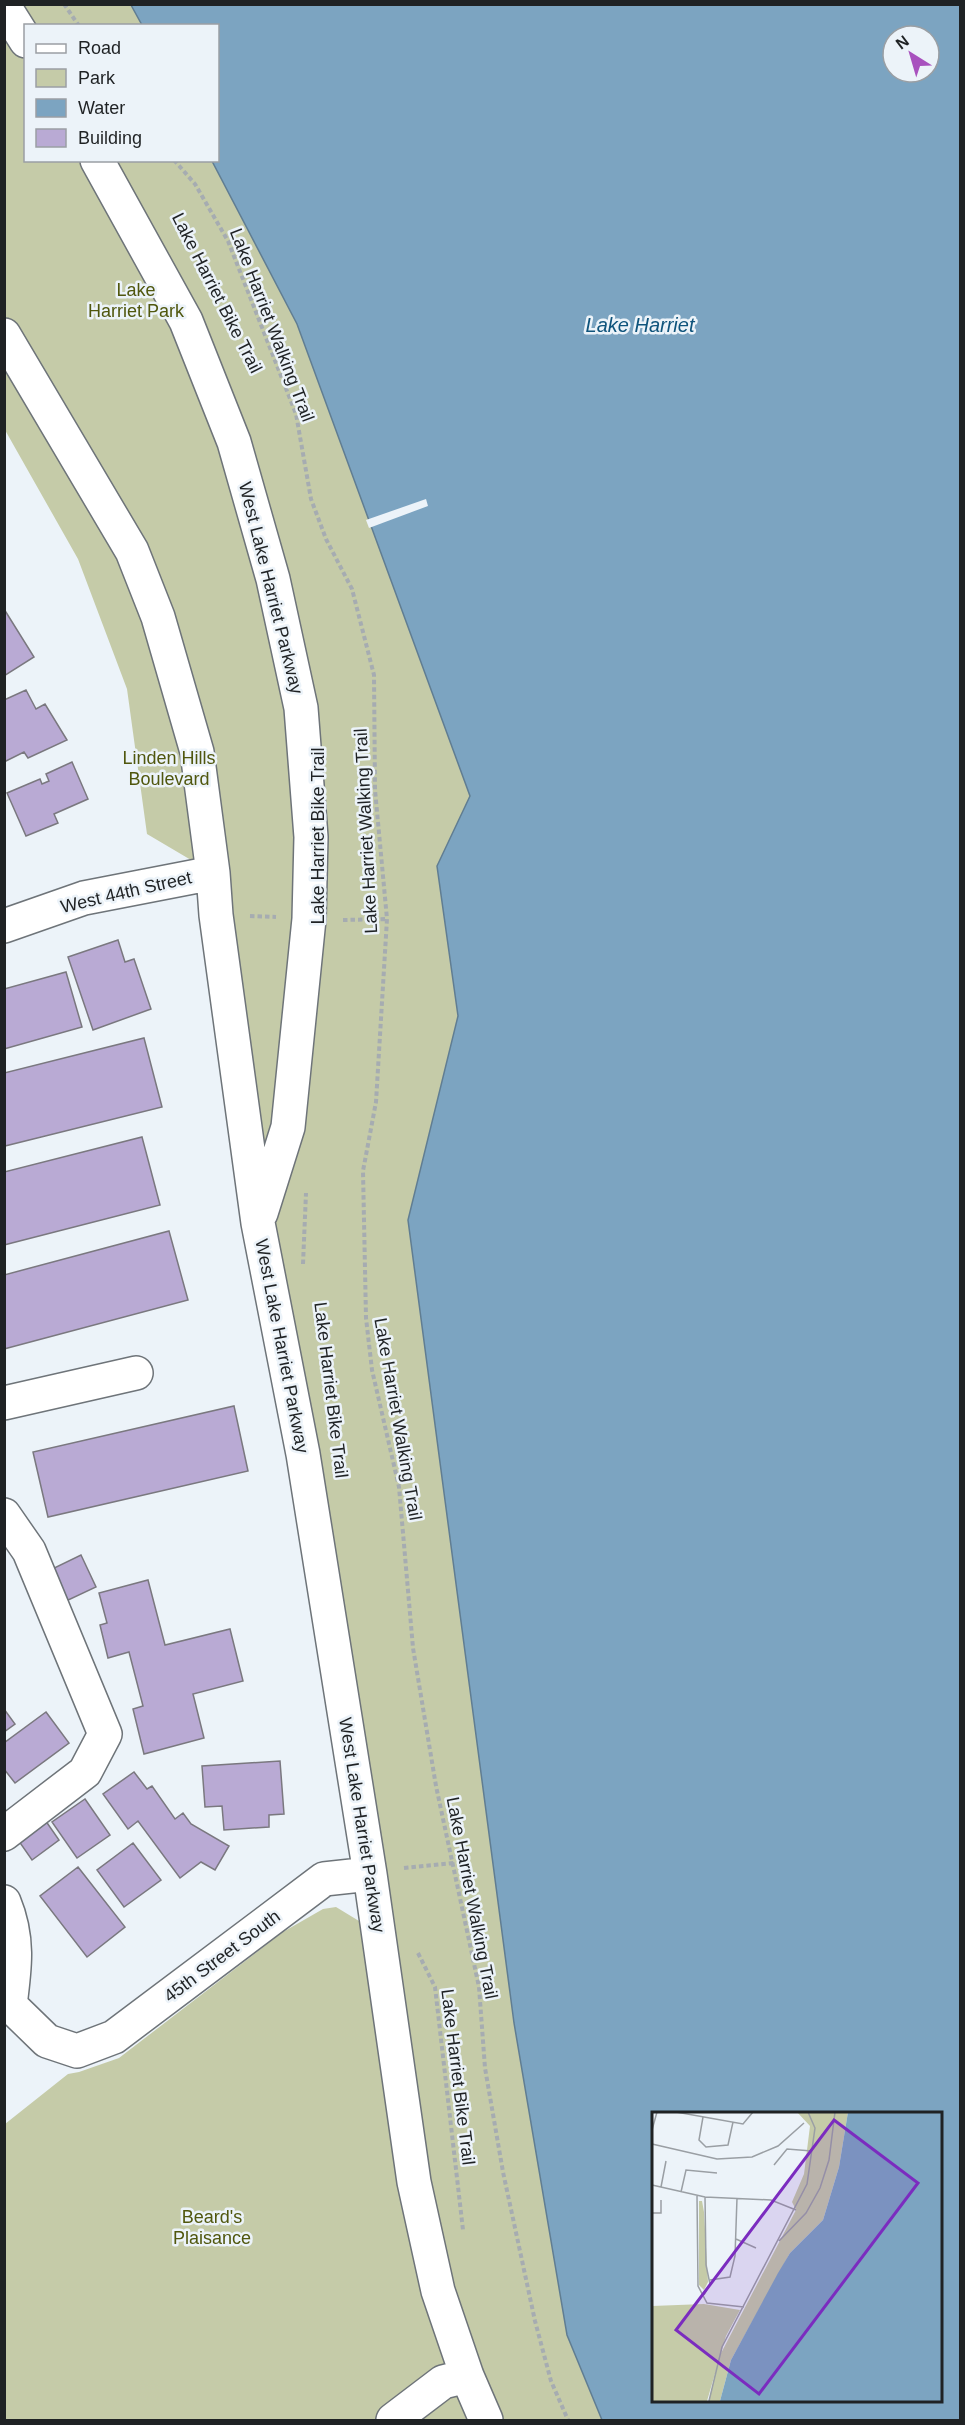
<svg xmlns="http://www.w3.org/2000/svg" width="965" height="2425" font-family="Helvetica,sans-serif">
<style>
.green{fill:#c5cba8}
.water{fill:#7ca4c1;stroke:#607d92;stroke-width:1.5;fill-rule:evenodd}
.pier{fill:#ecf3f9}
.building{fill:#b9aad4;stroke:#7a787f;stroke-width:1.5}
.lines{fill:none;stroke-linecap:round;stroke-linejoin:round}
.minor-casing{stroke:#6e7479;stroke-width:36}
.path{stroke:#a6acb1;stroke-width:4;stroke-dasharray:4.5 3;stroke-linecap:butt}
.minor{stroke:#fff;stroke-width:33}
.labels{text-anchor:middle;stroke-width:5;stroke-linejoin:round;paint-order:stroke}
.park-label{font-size:18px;fill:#50570e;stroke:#ecf3f9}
.street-label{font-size:18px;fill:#1f2224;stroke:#ecf3f9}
.water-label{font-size:20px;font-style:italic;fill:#0f547c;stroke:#ecf3f9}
.inset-road{fill:none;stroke:#9a9fa4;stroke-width:1.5}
.view{fill:#7b2cbf;fill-opacity:0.15;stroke:#7b2cbf;stroke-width:3}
.inset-edge{fill:none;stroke:#1f2224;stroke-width:3}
</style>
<rect width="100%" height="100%" fill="#ecf3f9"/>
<!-- green -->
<path class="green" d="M4,5H131L142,25L26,26V160L212,161L297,324L471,796L437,866L458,1016L408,1220L514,2023L567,2335L602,2420H486L438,2291L213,873L147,834L127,689L78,559L5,430Z
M336,1907L359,1921L366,1933L470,2420H5V2124L68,2074L79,2072L119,2058L283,1932L323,1909Z"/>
<!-- water -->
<path class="water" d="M131,5H960V2420H602L567,2335L514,2023L408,1220L458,1016L437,866L470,796L297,324L212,161L218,160V26L142,25ZM893,36H929V72H893ZM653,2113H940V2400H653Z"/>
<!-- pier -->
<path class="pier" d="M426,499L428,506L369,528L366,520Z"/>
<!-- building -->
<path class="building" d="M4,609L34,657L4,676Z
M26,690L36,709L45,704L67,740L28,758L24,752L4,762V700Z
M72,762L88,799L54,814L58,823L26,836L7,793L40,779L42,784L49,781L46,774Z
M118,940L125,962L134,959L151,1009L93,1030L68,957Z
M66,972L82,1027L4,1049V989Z
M144,1038L162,1107L5,1146L4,1073Z
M142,1137L160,1205L4,1245V1172Z
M169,1231L188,1300L4,1349V1275Z
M234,1406L248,1471L48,1517L33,1452Z
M81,1555L96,1587L64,1602L50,1570Z
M148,1580L165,1645L230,1629L243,1681L193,1694L204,1738L144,1754L133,1709L143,1706L129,1652L108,1658L100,1625L107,1623L99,1593Z
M4,1709L15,1724L4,1732Z
M46,1712L69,1743L15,1783L4,1769V1743Z
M280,1761L284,1814L269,1815V1827L224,1830L222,1806L205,1807L202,1766Z
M134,1772L147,1789L152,1786L175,1819L183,1813L191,1824L229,1846L215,1870L201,1862L180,1878L138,1821L128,1829L103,1794Z
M85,1799L110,1835L77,1858L52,1822Z
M43,1817L59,1840L32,1860L16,1837Z
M133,1843L161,1880L124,1907L97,1870Z
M78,1867L125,1927L87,1957L40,1896Z"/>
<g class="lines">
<!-- minor casing -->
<g class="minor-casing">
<path id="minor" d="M4,6L26,41
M97,160L186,321L234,442L273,579L301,708L311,837L309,919L288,1127L261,1213
M4,335L132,551L158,617L197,752L213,873L216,915L258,1223L303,1454L370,1874L414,2182L438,2291L467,2376L486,2420
M4,926L84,898L213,873
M4,1403L136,1373
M4,1515L29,1551L105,1734L85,1772L4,1834
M4,1902C19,1938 15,1967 10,2005
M4,2004L10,2005L47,2041L77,2051L114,2037L324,1879L370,1874
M393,2420L443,2382L467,2376"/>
</g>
<!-- path -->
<path class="path" d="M64,4L79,26
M174,160L195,184L228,241L296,414L311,499L326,539L352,589L374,675L375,790L387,919L376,1102L363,1171L366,1318L372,1370L399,1487L413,1648L436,1786L479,1987L485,2068L503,2172L535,2321L551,2381L568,2420
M250,916L276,917
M343,920L387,919
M303,1264L306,1193
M404,1868L454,1863
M418,1953L435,1987L463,2230"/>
<!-- minor -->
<use href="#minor" class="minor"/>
</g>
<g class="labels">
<!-- park labels -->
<g class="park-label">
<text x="136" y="296">Lake<tspan x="136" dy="21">Harriet Park</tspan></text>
<text x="169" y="764">Linden Hills<tspan x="169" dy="21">Boulevard</tspan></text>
<text x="212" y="2223">Beard's<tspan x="212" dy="21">Plaisance</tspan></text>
</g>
<!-- street labels -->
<g class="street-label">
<text transform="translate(217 293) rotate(63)" y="6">Lake Harriet Bike Trail</text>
<text transform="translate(272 325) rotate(69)" y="6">Lake Harriet Walking Trail</text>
<text transform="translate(271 588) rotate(76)" y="6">West Lake Harriet Parkway</text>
<text transform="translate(366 831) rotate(-93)" y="6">Lake Harriet Walking Trail</text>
<text transform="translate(318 836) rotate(-90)" y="6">Lake Harriet Bike Trail</text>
<text transform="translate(126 892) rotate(-13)" y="6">West 44th Street</text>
<text transform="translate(282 1346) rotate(79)" y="6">West Lake Harriet Parkway</text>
<text transform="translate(331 1390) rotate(83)" y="6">Lake Harriet Bike Trail</text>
<text transform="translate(398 1419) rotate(80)" y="6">Lake Harriet Walking Trail</text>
<text transform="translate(362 1825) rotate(81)" y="6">West Lake Harriet Parkway</text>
<text transform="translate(472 1898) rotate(79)" y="6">Lake Harriet Walking Trail</text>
<text transform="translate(222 1956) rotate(-37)" y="6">45th Street South</text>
<text transform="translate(458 2077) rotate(83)" y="6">Lake Harriet Bike Trail</text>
</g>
<!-- water labels -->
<g class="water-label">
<text x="640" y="332">Lake Harriet</text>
</g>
</g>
<!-- overview -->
<g transform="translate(652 2112)">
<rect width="290" height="290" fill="#ecf3f9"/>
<path d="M145,0H196L187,55L171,108L138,141L79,248L68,289H57L67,245L144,98L140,90L152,62L158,14ZM47,89H50L52,100L56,170L52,178L47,173ZM52,192L88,198L74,224L55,289H0V194Z" fill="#c5cba8"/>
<path d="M196,0H289V289H68L79,248L126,161L138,141L171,108L187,55Z" fill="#7ca4c1"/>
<path class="inset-road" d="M24,0L91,12L101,0M51,5L47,28L54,35L76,33L81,10M0,18L5,0M0,32L65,47L100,45L126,34L152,11M122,53L135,37L160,39M0,73L53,85L119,88L144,98M9,75L14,49M29,80L34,58L65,61M45,84L46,174L55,191L92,195M0,101H9V88M84,127L104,136M127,129L154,101L168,76L177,48L183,0M58,168L78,165L83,144L85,86M52,183L58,172L54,153L53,85M57,289L70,235L155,72L163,16L156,0"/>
<path class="view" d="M182,8L266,71L107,282L24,218Z"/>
<rect width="290" height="290" class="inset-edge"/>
</g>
<!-- border -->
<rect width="965" height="2425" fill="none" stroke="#1f2224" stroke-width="12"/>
<!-- legend -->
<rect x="24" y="24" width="195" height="138" fill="#ecf3f9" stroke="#9a9fa4" stroke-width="1.5"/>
<rect x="36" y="44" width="30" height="9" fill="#ffffff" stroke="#9a9fa4" stroke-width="1.5"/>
<text x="78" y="54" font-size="18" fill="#1f2224">Road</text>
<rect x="36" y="69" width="30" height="18" fill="#c5cba8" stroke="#9a9fa4" stroke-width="1.5"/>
<text x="78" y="84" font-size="18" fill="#1f2224">Park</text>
<rect x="36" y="99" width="30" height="18" fill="#7ca4c1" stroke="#9a9fa4" stroke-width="1.5"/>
<text x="78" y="114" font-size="18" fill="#1f2224">Water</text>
<rect x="36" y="129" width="30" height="18" fill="#b9aad4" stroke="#9a9fa4" stroke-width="1.5"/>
<text x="78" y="144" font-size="18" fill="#1f2224">Building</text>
<!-- north arrow -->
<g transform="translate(911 54) rotate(323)"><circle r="28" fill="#ecf3f9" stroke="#9a9fa4" stroke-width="1.5"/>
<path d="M0-4.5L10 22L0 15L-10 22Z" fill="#a851be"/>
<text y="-9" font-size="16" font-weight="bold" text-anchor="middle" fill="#1f2224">N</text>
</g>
</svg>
